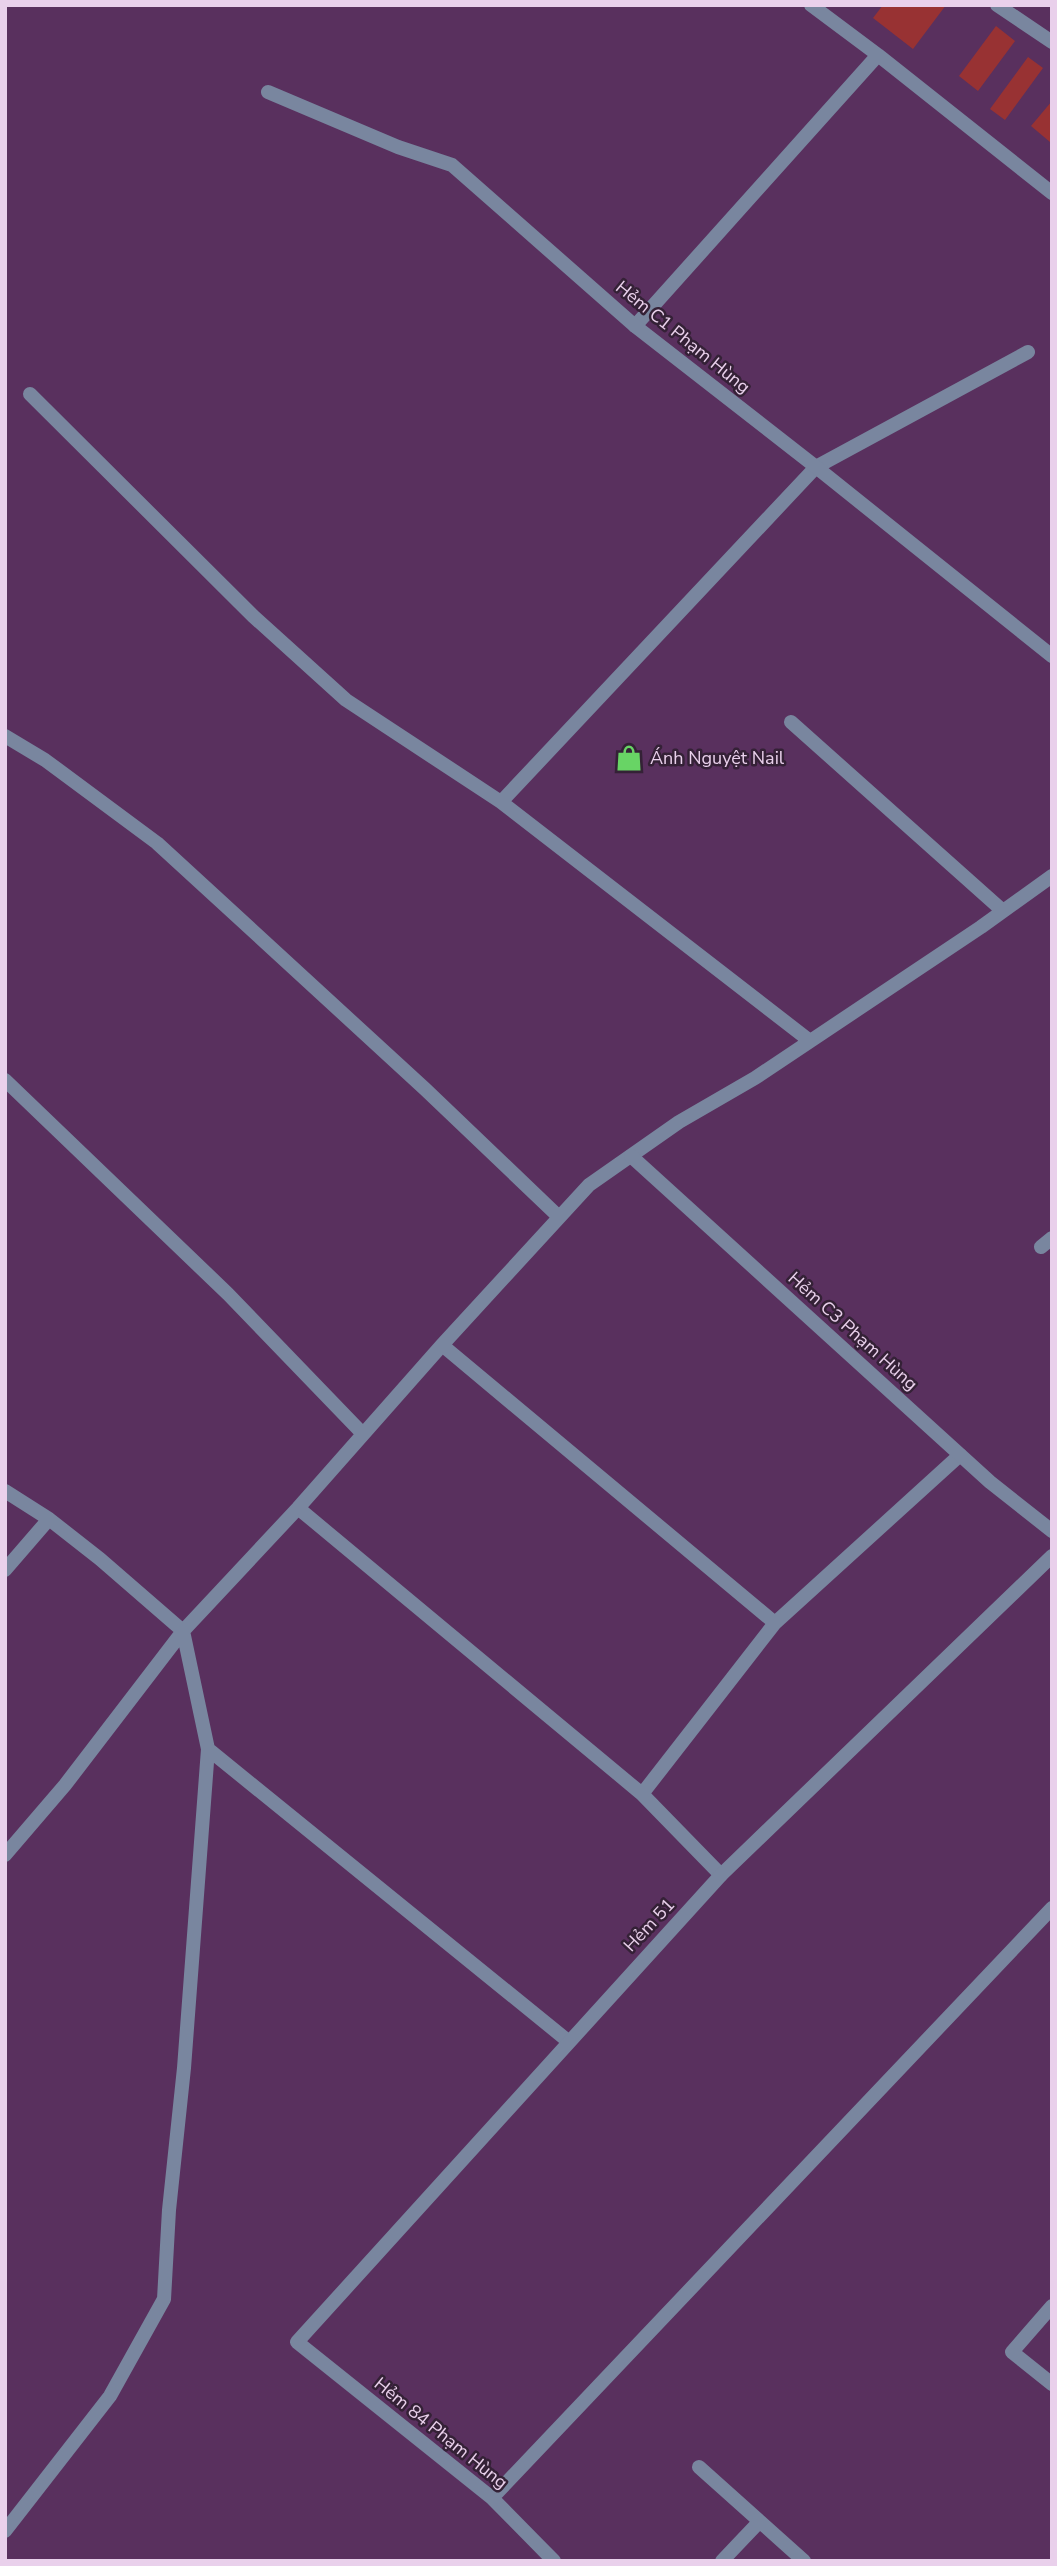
<svg xmlns="http://www.w3.org/2000/svg" width="1057" height="2566" font-family="'Nunito Sans',sans-serif">
<style>
.building{fill:#983233}
.lines{fill:none;stroke-linecap:round;stroke-linejoin:round}
.service{stroke:#79869f;stroke-width:14}
.minor{stroke:#79869f;stroke-width:14}
.labels{text-anchor:middle;stroke-width:5;stroke-linejoin:round;paint-order:stroke}
.street-label{font-size:18px;fill:#e9d0eb;stroke:#342136}
.poi-label{font-size:18px;fill:#e9d0eb;stroke:#342136;text-anchor:start}
</style>
<rect width="100%" height="100%" fill="#59305e"/>
<!-- building -->
<path class="building" d="M883,5H946L913,49L873,18Z
M996,26L1015,41L978,91L959,76Z
M1028,57L1043,68L1005,120L990,109Z
M1052,101V140L1050,142L1031,126Z"/>
<g class="lines">
<!-- service -->
<path class="service" d="M811,5L878,55L1052,193
M635,326L878,55
M30,394L253,616L346,700L501,802L810,1041
M791,722L1003,911
M5,736L45,760L157,843L425,1089L559,1217
M501,802L816,467L1028,352
M5,1080L228,1294L363,1434
M1041,1247L1052,1238
M442,1345L775,1623
M5,1491L49,1519L100,1559L183,1631L208,1749L184,2068L169,2210L164,2299L110,2396L5,2531
M298,1508L642,1794L721,1875
M5,1570L49,1519
M208,1749L568,2041
M642,1794L775,1623L960,1455
M5,1855L65,1785L183,1631L298,1508L442,1345L589,1185L679,1122L755,1078L981,927L1052,876
M1052,2306L1012,2352L1052,2384
M699,2467L804,2561
M722,2561L759,2522"/>
<!-- minor -->
<path class="minor" d="M997,5L1052,42
M268,92L398,147L452,165L635,326L816,467L1052,656
M631,1156L990,1482L1052,1531
M492,2498L1052,1908
M554,2561L492,2498L297,2342L721,1875L1052,1556"/>
</g>
<!-- icons -->
<defs>
<g id="shop-bare" transform="scale(2.1)"><path d="M-5-2.5h2.3a2.7 3.5 0 0 1 5.4 0H5L5.5 6h-11ZM-1.5-2.5h3a1.5 2.3 0 0 0-3 0Z" fill="#68d465" stroke="#342136" stroke-width="2.5" paint-order="stroke"/></g>
</defs>
<g fill-rule="evenodd">
<use href="#shop-bare" x="629" y="758"/>
</g>
<g class="labels">
<!-- street labels -->
<g class="street-label">
<text transform="translate(683 337) rotate(39)" y="6">Hẻm C1 Phạm Hùng</text>
<text transform="translate(853 1331) rotate(42)" y="6">Hẻm C3 Phạm Hùng</text>
<text transform="translate(649 1925) rotate(-47)" y="6">Hẻm 51</text>
<text transform="translate(441 2433) rotate(39)" y="6">Hẻm 84 Phạm Hùng</text>
</g>
<!-- poi labels -->
<g class="poi-label">
<text x="650" y="764">Ánh Nguyệt Nail</text>
</g>
</g>
<!-- border -->
<rect width="1057" height="2566" fill="none" stroke="#e9d0eb" stroke-width="14"/>
</svg>
